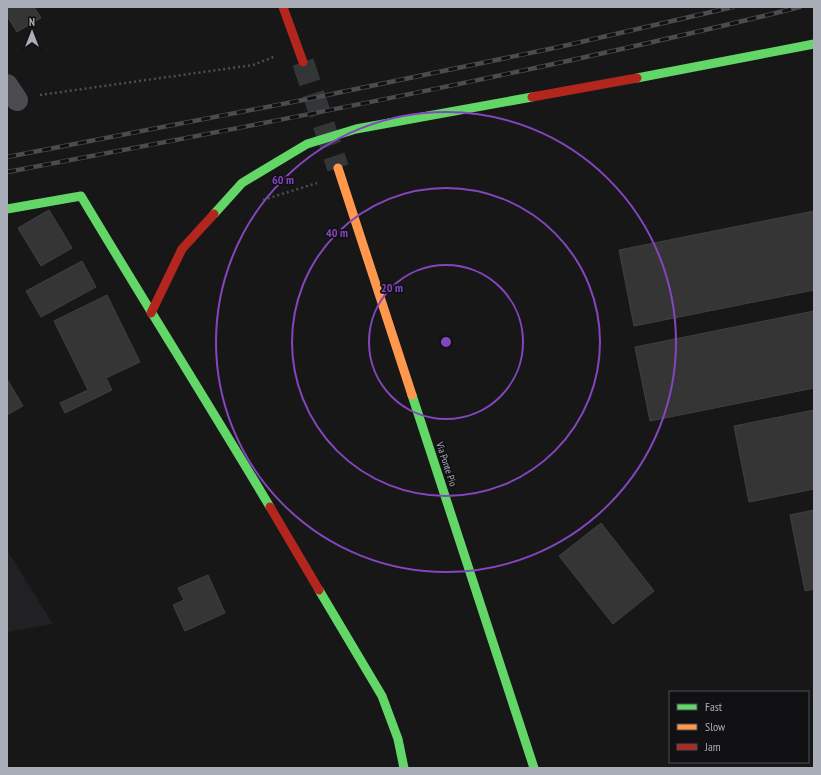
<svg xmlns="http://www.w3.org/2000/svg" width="821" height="775" font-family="'PT Sans Narrow',sans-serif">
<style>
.built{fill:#212123}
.building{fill:#353536;stroke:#3f4043}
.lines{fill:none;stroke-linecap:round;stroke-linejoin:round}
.secondary-tunnel{stroke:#343537;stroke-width:22;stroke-dasharray:22 11;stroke-linecap:butt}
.path{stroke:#4d4e52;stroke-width:2.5;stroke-dasharray:2 3;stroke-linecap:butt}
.street{stroke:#4b4c50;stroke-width:22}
.fast{stroke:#63d668;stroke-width:9}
.slow{stroke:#ff974d;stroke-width:9}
.jam{stroke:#b3261e;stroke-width:9}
.rail-casing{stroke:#4b4c4f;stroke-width:4.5}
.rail{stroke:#111113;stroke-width:3;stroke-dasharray:9;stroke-linecap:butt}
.ring{fill:none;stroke:#8446be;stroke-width:2}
.labels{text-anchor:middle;stroke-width:3.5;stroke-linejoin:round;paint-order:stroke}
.street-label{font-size:10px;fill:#a8adb8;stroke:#111113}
.centre{fill:#8446be;stroke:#111113;stroke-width:2}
.ring-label{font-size:12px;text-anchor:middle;font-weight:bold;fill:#8446be;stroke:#111113;stroke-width:3.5;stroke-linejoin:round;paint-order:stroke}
</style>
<rect width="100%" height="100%" fill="#171717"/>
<!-- built -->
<path class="built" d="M7,550L53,624L7,632Z"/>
<!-- building -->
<path class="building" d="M7,7H34L41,18L17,32L7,16Z
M49,210L72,248L41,266L18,228Z
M814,211V290L634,326L619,250Z
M82,261L96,287L41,317L26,291Z
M107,295L140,362L106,378L112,390L65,413L60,403L88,390L54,321Z
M814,311V388L650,421L635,347Z
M7,379L23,406L7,415Z
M814,410V489L749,502L734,426Z
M814,510V589L805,591L790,515Z
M601,523L654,591L613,624L559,556Z
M208,575L225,613L185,631L173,605L184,600L178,588Z"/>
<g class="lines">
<!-- secondary-tunnel -->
<path class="secondary-tunnel" d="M303,62L338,168"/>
<!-- path -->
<path class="path" d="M40,95L253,65L276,56
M263,200L317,183"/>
<!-- street -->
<path class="street" d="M7,85L17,100"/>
<!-- fast -->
<path class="fast" d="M637,78L814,44
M7,209L81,196C143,300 208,403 270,507
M214,214L242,183L307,144L356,129L532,97
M412,395L534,768
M319,590L382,696L398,739L404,768"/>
<!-- slow -->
<path class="slow" d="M338,168L412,395"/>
<!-- jam -->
<path class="jam" d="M283,7L303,62
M532,97L637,78
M151,313L182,249L214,214
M270,507L319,590"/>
<!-- rail casing -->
<g class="rail-casing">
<path id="rail" d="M7,157L303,100L559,47L733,7
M7,172C272,122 538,72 800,7"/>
</g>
<!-- rail -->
<use href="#rail" class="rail"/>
</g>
<!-- distance rings -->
<g class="ring">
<circle cx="446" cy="342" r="77"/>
<circle cx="446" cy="342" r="154"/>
<circle cx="446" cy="342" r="230"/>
</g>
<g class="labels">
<!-- street labels -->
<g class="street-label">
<text transform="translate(447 464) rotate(72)" y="4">Via Ponte Pio</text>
</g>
</g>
<circle cx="446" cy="342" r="6" class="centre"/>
<g class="ring-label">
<text x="283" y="184">60 m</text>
<text x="337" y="237">40 m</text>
<text x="392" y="292">20 m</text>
</g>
<!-- border -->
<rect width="821" height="775" fill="none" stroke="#a8adb8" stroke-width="16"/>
<!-- legend -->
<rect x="669" y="691" width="140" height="72" fill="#111113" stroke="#4d4f55"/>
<rect x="677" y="704" width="20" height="6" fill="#63d668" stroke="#4d4f55"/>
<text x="705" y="711" font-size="12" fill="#a8adb8">Fast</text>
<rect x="677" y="724" width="20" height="6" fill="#ff974d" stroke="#4d4f55"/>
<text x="705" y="731" font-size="12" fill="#a8adb8">Slow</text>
<rect x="677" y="744" width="20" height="6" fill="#b3261e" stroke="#4d4f55"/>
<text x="705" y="751" font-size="12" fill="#a8adb8">Jam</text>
<!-- north arrow -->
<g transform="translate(32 32)" stroke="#111113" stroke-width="3" paint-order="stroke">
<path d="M0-3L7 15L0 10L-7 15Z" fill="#a8adb8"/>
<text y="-6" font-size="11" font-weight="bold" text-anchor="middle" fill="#a8adb8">N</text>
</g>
</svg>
